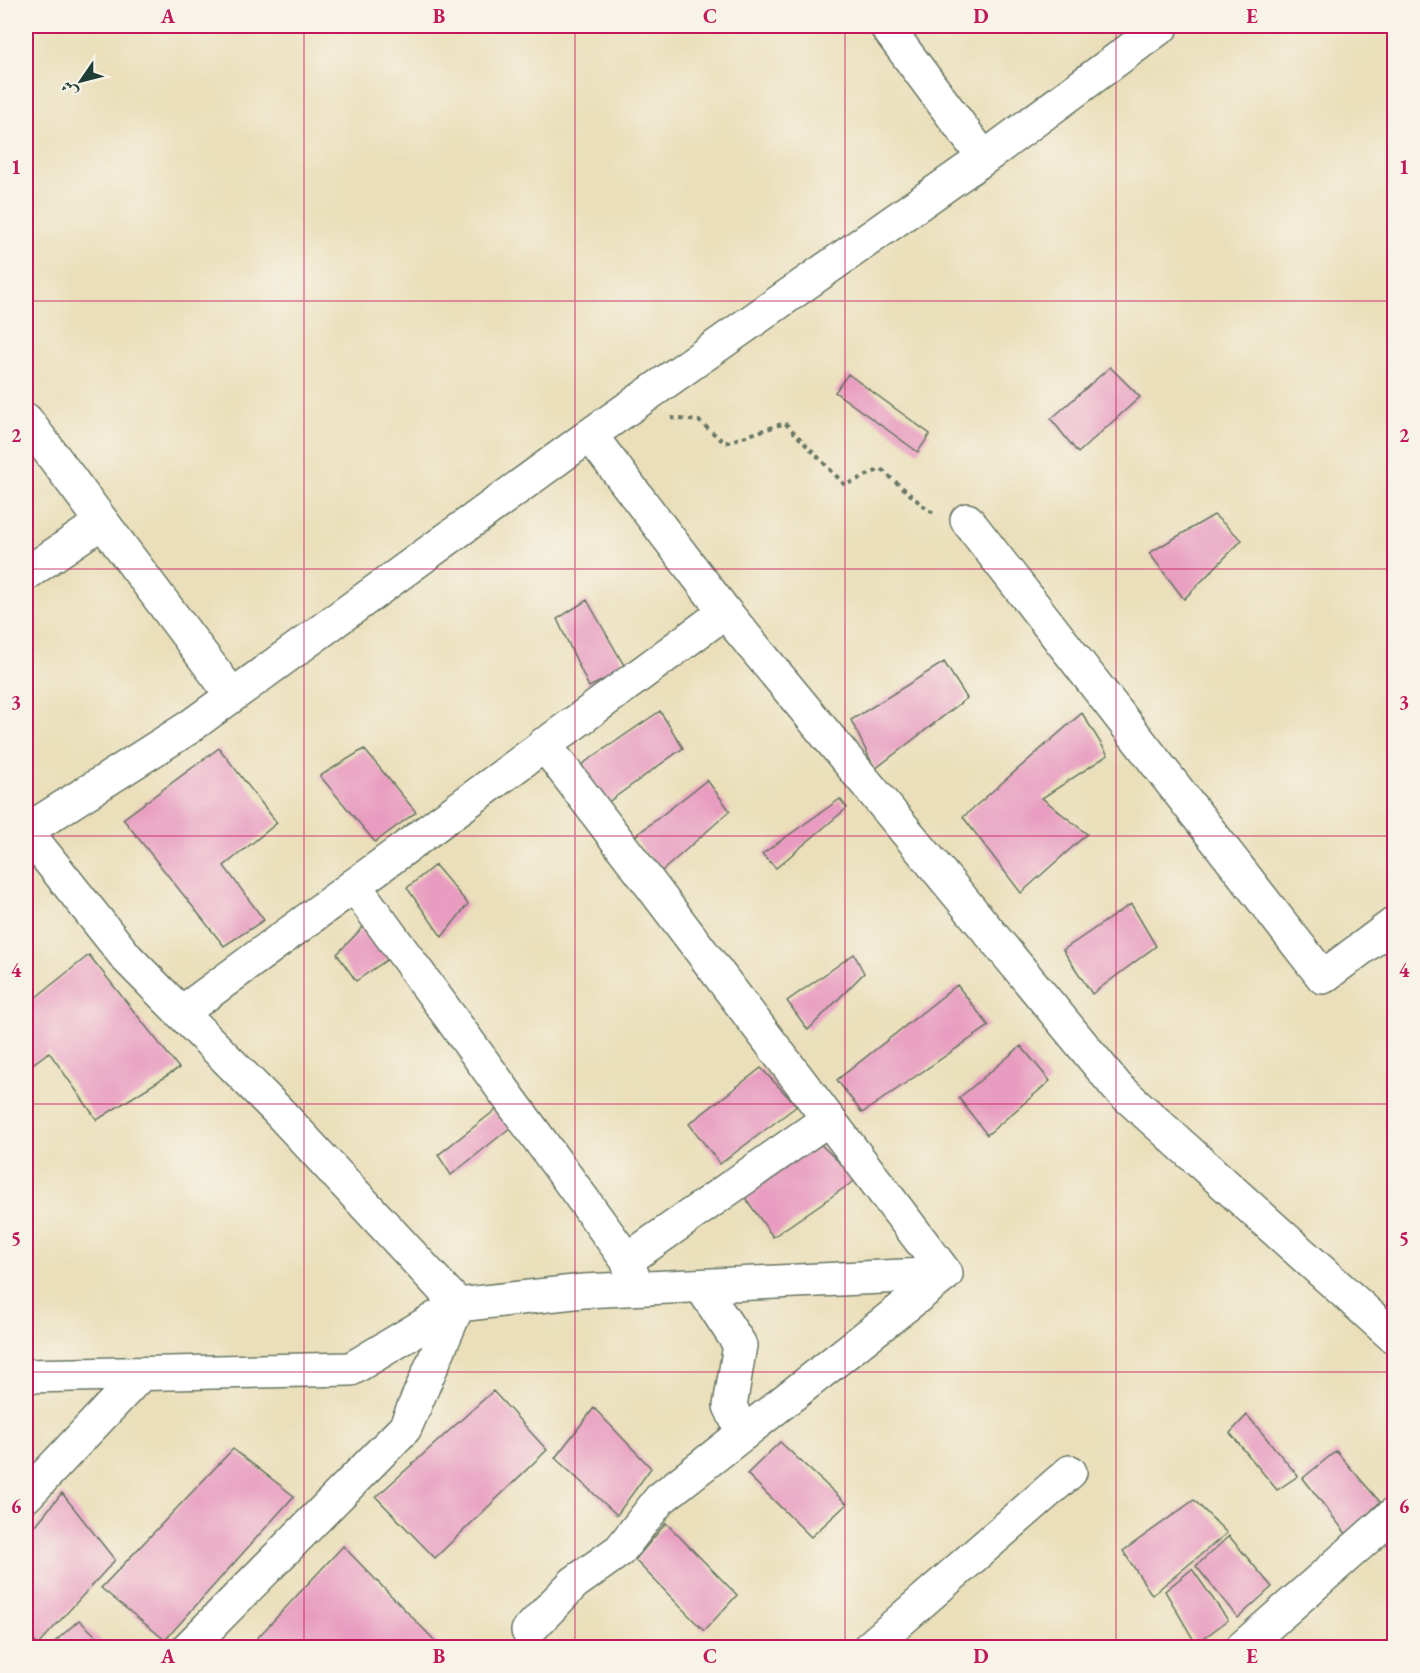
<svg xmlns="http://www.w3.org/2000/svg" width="1420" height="1673" font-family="'EB Garamond',Amiri,serif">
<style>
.building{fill:#e89dc0}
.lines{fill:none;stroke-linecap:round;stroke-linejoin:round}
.street-casing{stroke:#667663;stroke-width:36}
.path{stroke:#667663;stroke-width:4;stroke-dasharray:4.5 4.5;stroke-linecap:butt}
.street{stroke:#fff;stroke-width:33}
.grid{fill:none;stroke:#c2185b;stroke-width:1.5;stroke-opacity:0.55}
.neatline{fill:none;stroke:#c2185b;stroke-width:2}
.grid-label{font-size:20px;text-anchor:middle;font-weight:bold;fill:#c2185b}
</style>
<rect width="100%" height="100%" fill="#f7f3e8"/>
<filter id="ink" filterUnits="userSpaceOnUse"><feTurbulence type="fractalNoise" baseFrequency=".0167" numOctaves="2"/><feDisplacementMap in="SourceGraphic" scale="12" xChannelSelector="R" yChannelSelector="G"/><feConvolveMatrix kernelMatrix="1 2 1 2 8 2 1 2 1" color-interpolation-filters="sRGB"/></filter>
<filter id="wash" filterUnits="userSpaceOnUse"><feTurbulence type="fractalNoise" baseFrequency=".008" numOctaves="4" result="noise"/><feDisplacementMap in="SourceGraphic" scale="24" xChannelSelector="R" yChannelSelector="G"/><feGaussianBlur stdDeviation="1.35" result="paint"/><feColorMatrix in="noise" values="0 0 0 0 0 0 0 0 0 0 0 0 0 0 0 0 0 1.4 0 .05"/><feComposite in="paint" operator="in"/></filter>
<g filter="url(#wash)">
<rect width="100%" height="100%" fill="#eadfba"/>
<g id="blocks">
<!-- building -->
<path class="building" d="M1110,367L1140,397L1078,453L1051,419Z
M848,374L930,434L918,452L835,392Z
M1214,515L1242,540L1184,599L1149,553Z
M587,600L626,669L589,687L557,619Z
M944,662L967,698L875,769L851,720Z
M660,711L683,748L607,803L581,765Z
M1082,713L1108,755L1042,798L1087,834L1021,893L963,817Z
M219,748L277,823L224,866L264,920L224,946L123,819Z
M364,749L416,812L375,842L320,776Z
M707,780L730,811L661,872L634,837Z
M840,799L847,808L776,868L762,854Z
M435,865L468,904L442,937L407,888Z
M1131,904L1156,946L1092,994L1063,950Z
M367,923L391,957L356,981L337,954Z
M854,954L864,973L808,1030L787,1001Z
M89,955L179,1068L97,1120L49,1052L26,1069V1005Z
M957,985L989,1026L862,1113L837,1080Z
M1021,1046L1050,1081L987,1135L959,1098Z
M761,1068L797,1106L720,1164L689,1124Z
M507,1101L520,1120L451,1175L438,1155Z
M818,1142L857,1179L773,1237L741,1192Z
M493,1391L547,1450L435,1558L376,1497Z
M594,1408L651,1468L617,1515L555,1458Z
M1247,1415L1298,1476L1277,1490L1230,1433Z
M780,1442L847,1504L811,1537L747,1474Z
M233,1449L294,1496L165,1640L101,1588Z
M1336,1451L1380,1502L1347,1535L1303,1478Z
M62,1493L115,1560L38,1645L26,1633V1537Z
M1194,1500L1227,1533L1152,1595L1123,1551Z
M666,1523L737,1595L704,1631L635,1560Z
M1229,1536L1272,1587L1238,1618L1196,1566Z
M343,1546L442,1648H248Z
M1192,1569L1228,1620L1196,1644L1165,1591Z
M79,1620L109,1648H48Z"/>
</g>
</g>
<g filter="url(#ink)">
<use href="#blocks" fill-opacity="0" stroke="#667663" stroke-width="1.5"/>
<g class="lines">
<!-- street casing -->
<g class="street-casing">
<path id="street" d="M886,26L984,158
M26,420L232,695
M590,435L725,612L1117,1087L1394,1337
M967,520L1323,977L1394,924
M26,574L102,522
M544,744L946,1274
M26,831L127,958L279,1112L458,1305L583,1291L946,1274L660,1499L620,1550L574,1583L528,1631
M26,831L188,728L590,435L984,158L1162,26
M354,885L627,1260L637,1288
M181,1013L725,612
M627,1260L828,1119
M701,1286L740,1345L730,1406L743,1434
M26,1376L351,1369L458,1305
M26,1496L141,1374
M188,1648L405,1428L458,1305
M869,1648L1070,1472
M1242,1648L1394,1514"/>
</g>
<!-- path -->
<path class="path" d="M671,418L699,421L725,443L785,423L845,485L881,469L929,511L937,513"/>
<!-- street -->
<use href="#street" class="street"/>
</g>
</g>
<!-- grid -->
<path class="grid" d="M304,26V1648M575,26V1648M845,26V1648M1116,26V1648M26,301H1394M26,569H1394M26,836H1394M26,1104H1394M26,1372H1394"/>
<!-- margin -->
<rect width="1420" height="1673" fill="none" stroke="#f7f3e8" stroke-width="66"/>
<!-- north arrow -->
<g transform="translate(81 81) rotate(235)" stroke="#f7f3e8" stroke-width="4.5" paint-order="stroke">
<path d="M0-4.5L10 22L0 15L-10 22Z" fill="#1f3d34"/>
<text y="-9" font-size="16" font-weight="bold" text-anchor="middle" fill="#1f3d34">ش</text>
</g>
<rect x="33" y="33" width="1354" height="1607" class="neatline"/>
<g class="grid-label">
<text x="168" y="23">A</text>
<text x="439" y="23">B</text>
<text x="710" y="23">C</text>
<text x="981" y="23">D</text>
<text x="1252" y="23">E</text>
<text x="16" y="174">1</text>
<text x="1404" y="174">1</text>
<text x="16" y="442">2</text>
<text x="1404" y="442">2</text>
<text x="16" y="709">3</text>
<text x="1404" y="709">3</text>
<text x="16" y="977">4</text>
<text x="1404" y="977">4</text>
<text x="16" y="1245">5</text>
<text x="1404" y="1245">5</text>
<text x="16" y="1513">6</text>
<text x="1404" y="1513">6</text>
<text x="168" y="1663">A</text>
<text x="439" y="1663">B</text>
<text x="710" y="1663">C</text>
<text x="981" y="1663">D</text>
<text x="1252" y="1663">E</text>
</g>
</svg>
